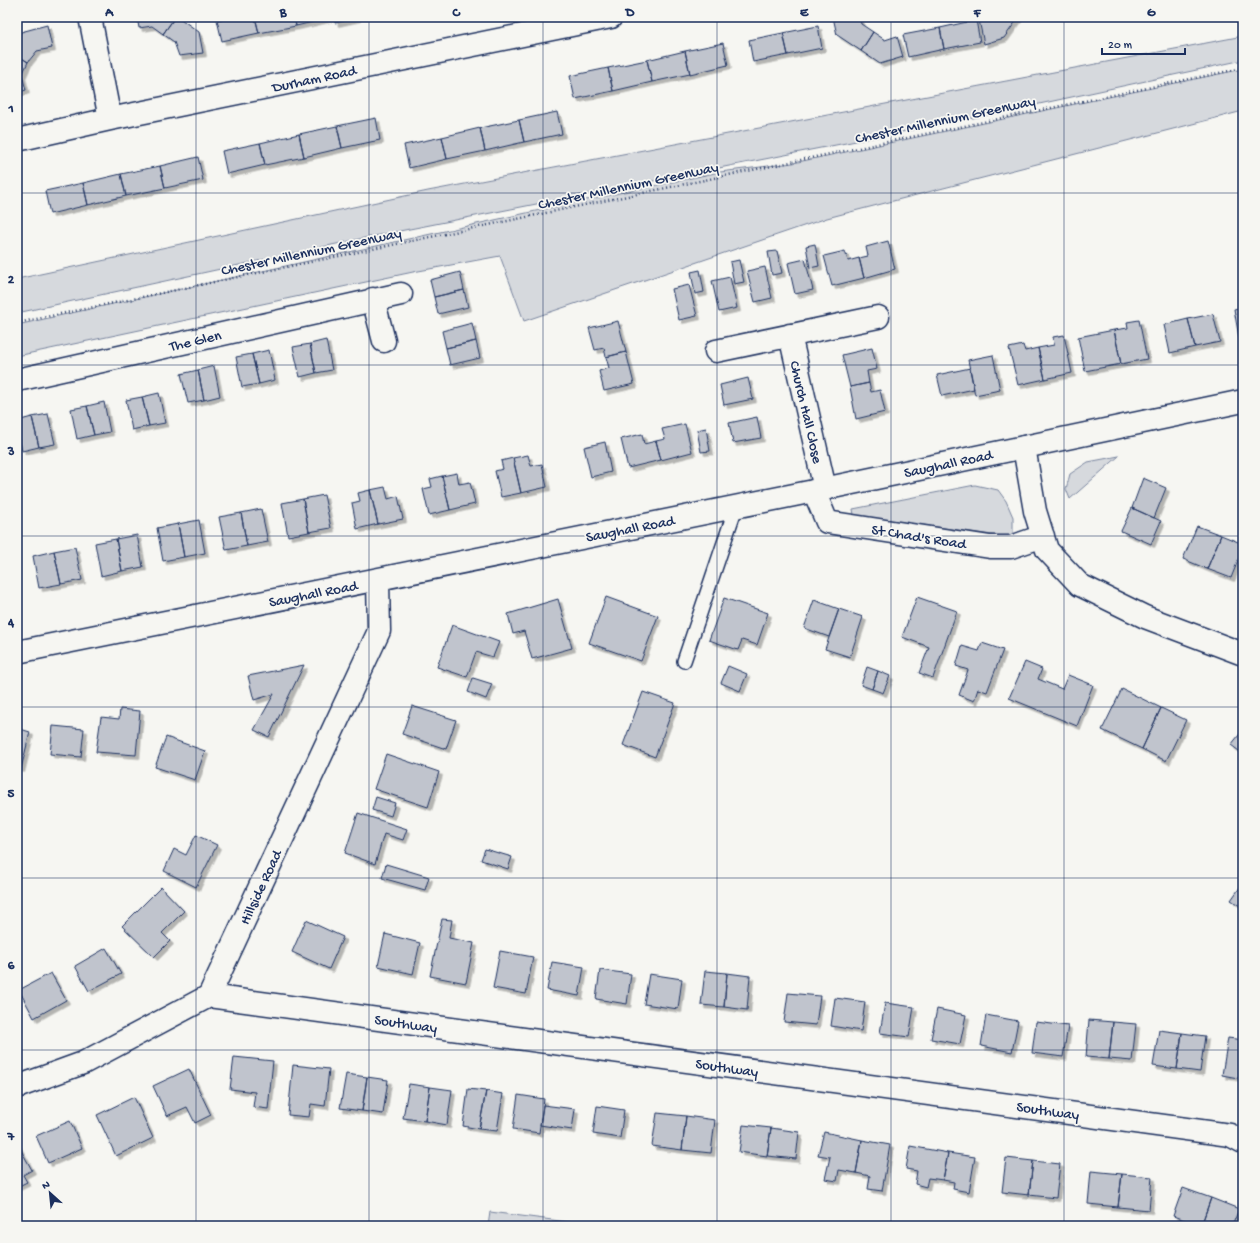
<svg xmlns="http://www.w3.org/2000/svg" width="1260" height="1243" font-family="'Gochi Hand',sans-serif">
<style>
.green{fill:#d6d9dd;stroke:#78849e}
.building{fill:#c0c4cd;stroke:#1b2f5e;filter:url(#shadow)}
.lines{fill:none;stroke-linecap:round;stroke-linejoin:round}
.lane-casing{stroke:#1b2f5e;stroke-width:16}
.street-casing{stroke:#1b2f5e;stroke-width:25}
.secondary-casing{stroke:#1b2f5e;stroke-width:25}
.path{stroke:#1b2f5e;stroke-width:2.5;stroke-dasharray:1 3;stroke-linecap:butt}
.lane{stroke:#f6f6f2;stroke-width:13}
.street{stroke:#f6f6f2;stroke-width:22}
.secondary{stroke:#f6f6f2;stroke-width:22}
.grid{fill:none;stroke:#1b2f5e;stroke-width:1;stroke-opacity:0.55}
.labels{text-anchor:middle;stroke-width:3.5;stroke-linejoin:round;paint-order:stroke}
.street-label{font-size:15px;fill:#1b2f5e;stroke:#f6f6f2}
.neatline{fill:none;stroke:#1b2f5e;stroke-width:1.5}
.grid-label{font-size:13px;text-anchor:middle;font-weight:bold;fill:#1b2f5e}
</style>
<defs>
<filter id="shadow"><feDropShadow dx="3.5" dy="3.5" stdDeviation="0" flood-color="#0004"/></filter>
</defs>
<rect width="100%" height="100%" fill="#f6f6f2"/>
<filter id="ink" filterUnits="userSpaceOnUse"><feTurbulence type="fractalNoise" baseFrequency=".025" numOctaves="2"/><feDisplacementMap in="SourceGraphic" scale="8" xChannelSelector="R" yChannelSelector="G"/><feConvolveMatrix kernelMatrix="1 2 1 2 8 2 1 2 1" color-interpolation-filters="sRGB"/></filter>
<g filter="url(#ink)">
<!-- green -->
<path class="green" d="M1243,36V60L993,114L364,238L17,313V279L428,191Z
M1243,69V111L827,218L524,321L500,256L413,272L17,356V325L572,203L720,172L793,163Z
M1119,456L1070,499L1066,489L1070,474L1088,462Z
M975,485L998,490L1006,501L1013,517V538L854,515L853,509Z
M490,1212L599,1226H488Z"/>
<!-- building -->
<path class="building" d="M137,17H175L163,34L152,26L139,28Z
M175,17H178L199,32L203,53L179,56L174,42L163,34Z
M231,17H255L259,33L222,41L217,20Z
M255,17H294L296,26L259,33Z
M294,17H334L296,26Z
M334,17H357V18L335,23Z
M833,17H859L861,24L873,32L861,51L837,35Z
M987,17H1019L1004,38L984,44L979,20Z
M976,20L980,42L944,49L940,28Z
M47,25L52,48L37,51L28,62L17,55V39L21,32Z
M818,26L822,48L788,55L783,33Z
M940,28L944,49L908,57L903,35Z
M873,32L885,40L897,36L903,57L880,64L861,51Z
M783,33L788,55L753,62L749,40Z
M723,43L728,65L690,74L685,51Z
M685,51L690,74L652,82L647,60Z
M17,55L28,62L22,75L26,90L17,93Z
M647,60L652,82L613,91L608,68Z
M608,68L613,91L575,99L570,76Z
M557,112L562,134L524,142L519,120Z
M376,118L380,140L342,148L337,126Z
M519,120L524,142L485,151L480,128Z
M337,126L342,148L304,157L299,134Z
M480,128L485,151L447,159L442,137Z
M299,134L304,157L265,165L260,143Z
M442,137L447,159L409,168L404,145Z
M260,143L265,165L227,174L222,151Z
M198,157L203,180L165,188L160,166Z
M160,166L165,188L126,196L121,174Z
M121,174L126,196L88,205L83,183Z
M83,183L88,205L50,214L45,191Z
M888,241L895,269L864,278L859,258L868,256L866,247Z
M815,244L819,266L810,268L806,246Z
M777,251L782,273L772,275L768,252Z
M845,251L848,261L859,258L864,278L832,286L824,256Z
M805,259L813,290L795,294L788,263Z
M739,260L744,282L734,284L730,262Z
M765,267L772,298L755,302L747,271Z
M700,270L704,292L695,294L691,272Z
M460,272L464,290L434,297L430,280Z
M730,277L737,308L719,312L712,281Z
M689,285L697,316L679,320L672,289Z
M464,290L468,307L438,314L434,297Z
M1243,307V337L1239,338L1234,309Z
M1213,314L1220,342L1195,347L1188,319Z
M1188,319L1195,347L1170,353L1164,325Z
M1139,320L1147,359L1121,364L1114,330L1128,328L1127,322Z
M618,321L626,352L606,357L604,348L595,350L589,328Z
M472,323L476,341L446,348L442,331Z
M1114,330L1121,364L1085,371L1078,337Z
M1064,335L1072,373L1045,379L1038,348L1054,345L1053,337Z
M326,340L332,370L316,373L310,344Z
M476,341L480,358L450,365L446,348Z
M310,344L316,373L300,377L293,347Z
M1023,345L1025,351L1038,348L1045,379L1018,385L1009,348Z
M872,348L877,369L867,371L869,383L850,387L842,355Z
M269,350L275,380L259,384L252,354Z
M626,352L634,384L604,391L599,371L609,368L606,357Z
M252,354L259,384L242,387L236,357Z
M993,355L1000,390L975,395L968,360Z
M214,366L220,396L204,400L198,370Z
M970,368L974,389L942,396L937,375Z
M198,370L204,400L188,403L181,374Z
M748,378L753,399L724,405L720,385Z
M869,383L871,392L880,390L885,412L856,419L850,387Z
M159,393L165,423L149,426L142,397Z
M142,397L149,426L132,430L126,400Z
M104,402L110,432L94,435L87,406Z
M87,406L94,435L77,439L71,409Z
M48,414L55,444L39,447L32,417Z
M32,417L39,447L22,451L17,427V421Z
M757,417L761,438L733,443L729,423Z
M685,424L692,452L661,460L656,441L665,439L662,429Z
M706,428L710,451L701,452L697,430Z
M642,434L644,444L656,441L661,460L628,468L621,439Z
M605,442L611,472L591,477L584,447Z
M528,455L531,466L542,464L547,487L521,493L513,458Z
M513,458L521,493L501,497L495,471L503,469L501,461Z
M457,473L459,484L470,482L475,504L450,510L442,476Z
M442,476L450,510L429,515L423,489L432,487L430,479Z
M1143,478L1166,488L1154,518L1132,508Z
M385,487L388,499L398,496L403,519L378,524L370,490Z
M370,490L378,524L357,529L352,503L360,501L358,493Z
M324,495L331,528L309,532L303,499Z
M303,499L309,532L288,536L282,503Z
M1132,508L1161,521L1151,544L1121,531Z
M261,509L268,542L247,546L241,513Z
M241,513L247,546L226,550L219,517Z
M199,520L205,553L184,557L178,524Z
M178,524L184,557L163,561L157,528Z
M1197,526L1221,535L1207,569L1183,559Z
M137,535L143,567L122,571L116,539Z
M1221,535L1243,544V548L1231,578L1207,569Z
M116,539L122,571L101,576L95,543Z
M75,547L82,580L61,584L54,551Z
M54,551L61,584L39,588L33,556Z
M606,597L658,616L641,661L589,643Z
M917,597L957,611L933,678L919,673L929,647L902,637Z
M724,598L768,613L757,645L742,640L738,650L709,640Z
M558,599L572,648L532,659L524,631L513,634L508,614Z
M814,600L839,609L829,637L804,628Z
M839,609L863,617L850,657L825,649Z
M452,625L499,642L493,657L476,652L467,677L437,667Z
M982,643L1003,650L987,692L978,689L974,701L959,695L968,670L956,666L962,646L979,651Z
M1025,662L1042,669L1038,679L1062,689L1068,675L1093,685L1077,726L1009,698Z
M304,665L269,737L254,730L274,694L254,700L248,676Z
M728,666L747,674L740,691L721,683Z
M867,667L878,671L872,689L861,685Z
M878,671L890,676L883,693L872,689Z
M473,678L492,684L486,699L468,692Z
M1122,689L1161,708L1142,749L1102,730Z
M643,692L675,703L655,757L623,745Z
M412,706L456,720L446,749L402,734Z
M1161,708L1186,720L1166,761L1142,749Z
M120,709L140,711L136,755L96,752L101,717L119,719Z
M53,726L84,729L81,757L50,754Z
M17,728L30,732L21,769L17,768Z
M1243,730V754L1231,745Z
M166,737L205,751L195,780L155,767Z
M386,754L439,772L428,807L374,789Z
M376,797L395,803L391,816L372,810Z
M358,813L407,829L403,840L384,834L375,864L345,853Z
M196,835L217,845L196,887L164,871L174,849L186,855Z
M485,849L512,857L508,869L481,860Z
M386,864L429,877L425,890L382,878Z
M1243,883V908L1231,900Z
M161,887L184,911L162,933L170,941L154,957L122,926Z
M442,919L452,920L449,938L474,943L466,983L430,976Z
M306,920L343,937L329,969L292,952Z
M385,934L420,943L413,974L378,966Z
M106,948L121,974L89,991L75,966Z
M500,951L533,957L526,994L493,988Z
M552,962L584,967L579,996L547,990Z
M600,970L631,974L627,1004L596,999Z
M705,971L727,973L724,1007L701,1005Z
M51,973L66,1000L34,1018L19,990Z
M727,973L750,976L747,1010L724,1007Z
M649,974L682,979L678,1009L644,1004Z
M788,993L820,996L816,1025L784,1022Z
M835,998L865,1002L861,1031L831,1026Z
M885,1003L914,1007L909,1037L880,1033Z
M937,1009L966,1015L960,1044L931,1039Z
M986,1015L1018,1021L1012,1052L981,1046Z
M1089,1020L1113,1022L1109,1059L1086,1057Z
M1036,1022L1068,1026L1063,1057L1032,1053Z
M1113,1022L1136,1024L1132,1061L1109,1059Z
M1159,1030L1182,1033L1177,1069L1153,1066Z
M1182,1033L1205,1036L1200,1072L1177,1069Z
M1228,1038L1243,1040V1079L1222,1075Z
M234,1057L273,1061L268,1109L253,1107L255,1092L230,1089Z
M293,1065L329,1069L325,1106L311,1104L309,1117L288,1115Z
M189,1069L211,1115L195,1123L187,1107L167,1116L153,1086Z
M346,1074L367,1077L362,1111L340,1108Z
M367,1077L388,1080L383,1114L362,1111Z
M409,1084L430,1087L425,1121L403,1118Z
M430,1087L452,1090L447,1125L425,1121Z
M468,1089L486,1091L479,1129L463,1126Z
M486,1091L503,1094L497,1131L479,1129Z
M518,1095L544,1099L539,1133L513,1129Z
M134,1097L153,1138L116,1156L97,1115Z
M543,1105L575,1109L572,1130L540,1125Z
M597,1106L624,1110L620,1138L593,1134Z
M657,1113L686,1116L682,1150L652,1146Z
M686,1116L715,1120L711,1153L682,1150Z
M70,1121L82,1148L48,1163L36,1136Z
M743,1125L771,1128L767,1156L739,1152Z
M771,1128L799,1132L796,1159L767,1156Z
M824,1132L862,1140L856,1173L839,1170L837,1181L825,1179L830,1157L818,1155Z
M862,1140L890,1145L882,1191L868,1189L870,1176L856,1173Z
M17,1143L32,1170L23,1175L27,1182L17,1187Z
M910,1146L948,1153L943,1180L928,1178L926,1187L915,1184L917,1171L906,1169Z
M948,1153L975,1157L969,1192L953,1189L954,1182L943,1180Z
M1006,1158L1033,1161L1029,1195L1002,1192Z
M1033,1161L1060,1164L1056,1198L1029,1195Z
M1091,1171L1122,1174L1118,1207L1088,1204Z
M1122,1174L1152,1177L1149,1210L1118,1207Z
M1183,1188L1211,1198L1201,1226L1173,1216Z
M1211,1198L1239,1209L1232,1226H1201Z"/>
<g class="lines">
<!-- lane casing -->
<g class="lane-casing">
<path id="lane" d="M684,661L736,507"/>
</g>
<!-- street casing -->
<g class="street-casing">
<path id="street" d="M90,17L110,119
M17,140L110,119L611,17
M373,299L384,341
M790,335L825,489
M716,351L878,317
M17,380L401,294
M1024,447L1035,511L1047,550L1080,585L1145,617L1243,654
M814,491L827,522L990,547H1011L1043,536
M209,996L1230,1135L1243,1142
M17,1087L83,1063L209,996L379,631L378,580"/>
</g>
<!-- secondary casing -->
<g class="secondary-casing">
<path id="secondary" d="M17,652L814,491L1243,401"/>
</g>
<!-- path -->
<path class="path" d="M17,323L1243,68"/>
<!-- lane -->
<use href="#lane" class="lane"/>
<!-- street -->
<use href="#street" class="street"/>
<!-- secondary -->
<use href="#secondary" class="secondary"/>
</g>
</g>
<!-- grid -->
<path class="grid" d="M196,17V1226M369,17V1226M543,17V1226M717,17V1226M891,17V1226M1064,17V1226M17,193H1243M17,365H1243M17,536H1243M17,707H1243M17,878H1243M17,1050H1243"/>
<g class="labels">
<!-- street labels -->
<g class="street-label">
<text transform="translate(314 78) rotate(-12)" y="5">Durham Road</text>
<text transform="translate(945 119) rotate(-12)" y="5">Chester Millennium Greenway</text>
<text transform="translate(628 185) rotate(-12)" y="5">Chester Millennium Greenway</text>
<text transform="translate(311 251) rotate(-12)" y="5">Chester Millennium Greenway</text>
<text transform="translate(195 340) rotate(-13)" y="5">The Glen</text>
<text transform="translate(807 412) rotate(77)" y="5">Church Hall Close</text>
<text transform="translate(948 463) rotate(-12)" y="5">Saughall Road</text>
<text transform="translate(630 528) rotate(-11)" y="5">Saughall Road</text>
<text transform="translate(919 536) rotate(9)" y="5">St Chad's Road</text>
<text transform="translate(313 593) rotate(-11)" y="5">Saughall Road</text>
<text transform="translate(260 887) rotate(-65)" y="5">Hillside Road</text>
<text transform="translate(406 1023) rotate(8)" y="5">Southway</text>
<text transform="translate(727 1067) rotate(8)" y="5">Southway</text>
<text transform="translate(1048 1110) rotate(8)" y="5">Southway</text>
</g>
</g>
<!-- margin -->
<rect width="1260" height="1243" fill="none" stroke="#f6f6f2" stroke-width="44"/>
<!-- north arrow -->
<g transform="translate(50 1193) rotate(333)" stroke="#f6f6f2" stroke-width="3" paint-order="stroke">
<path d="M0-3L7 15L0 10L-7 15Z" fill="#1b2f5e"/>
<text y="-6" font-size="11" font-weight="bold" text-anchor="middle" fill="#1b2f5e">N</text>
</g>
<!-- scale -->
<path d="M1102 48v6h83v-6" fill="none" stroke="#1b2f5e" stroke-width="2"/>
<text x="1108" y="48" font-size="12" fill="#1b2f5e" stroke="#f6f6f2" stroke-width="3" paint-order="stroke">20 m</text>
<rect x="22" y="22" width="1216" height="1199" class="neatline"/>
<g class="grid-label">
<text x="109" y="16">A</text>
<text x="283" y="16">B</text>
<text x="456" y="16">C</text>
<text x="630" y="16">D</text>
<text x="804" y="16">E</text>
<text x="977" y="16">F</text>
<text x="1151" y="16">G</text>
<text x="11" y="112">1</text>
<text x="11" y="283">2</text>
<text x="11" y="455">3</text>
<text x="11" y="626">4</text>
<text x="11" y="797">5</text>
<text x="11" y="969">6</text>
<text x="11" y="1140">7</text>
</g>
</svg>
